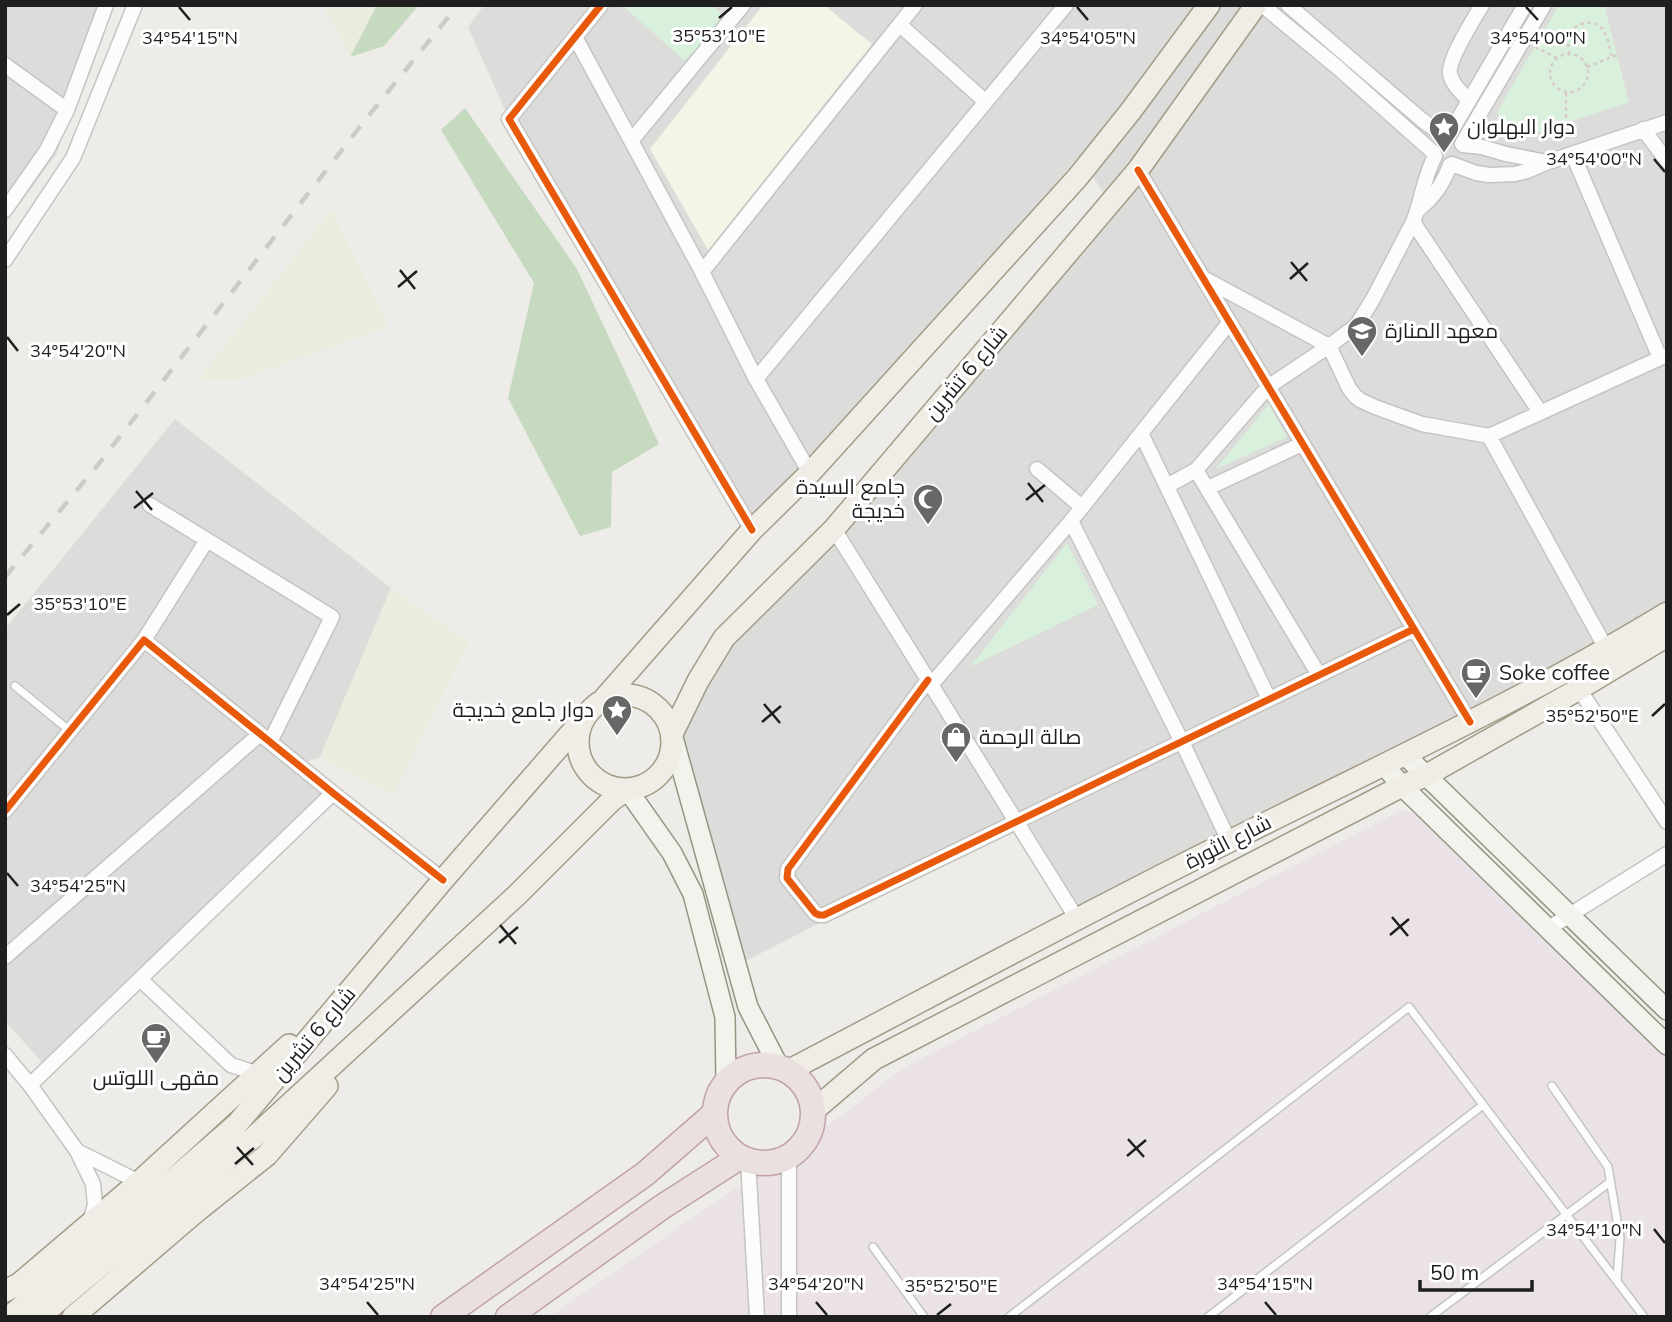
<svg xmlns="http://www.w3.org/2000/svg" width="1672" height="1322" font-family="Mulish,Cairo,sans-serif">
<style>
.residential{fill:#dcdcda}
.industrial{fill:#eae2e6}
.education{fill:#f4f5e6}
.religious{fill:#dbdbda}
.farmland{fill:#eaecdd}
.forest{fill:#c6dac0}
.park{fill:#d9f1dc}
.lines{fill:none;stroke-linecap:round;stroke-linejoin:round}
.lane-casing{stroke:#c4c4c2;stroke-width:10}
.street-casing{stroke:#c4c4c2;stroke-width:17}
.secondary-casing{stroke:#929682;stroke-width:22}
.primary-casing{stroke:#a29c87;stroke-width:24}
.highway-casing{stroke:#c0a2a8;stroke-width:27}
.path{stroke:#d6cbc8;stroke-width:2.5;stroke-dasharray:3.5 3.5;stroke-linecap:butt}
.lane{stroke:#fcfcfc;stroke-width:7}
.street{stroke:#fcfcfc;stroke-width:14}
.secondary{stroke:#f2f3ec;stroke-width:19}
.primary{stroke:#f0ede6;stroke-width:21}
.highway{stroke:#eae0e0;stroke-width:24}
.rail{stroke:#cbcbca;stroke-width:4.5;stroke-dasharray:14 14;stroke-linecap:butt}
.cycleway-casing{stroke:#fff;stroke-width:11}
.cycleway{stroke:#e8590c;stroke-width:7}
.ticks{fill:none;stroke:#1f1f1f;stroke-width:2.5}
.labels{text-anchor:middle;stroke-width:6;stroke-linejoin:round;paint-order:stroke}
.poi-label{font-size:21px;fill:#1f1f1f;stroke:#fff;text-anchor:start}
.street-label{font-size:21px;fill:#1f1f1f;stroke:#fff}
.ticks-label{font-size:18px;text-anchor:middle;fill:#1f1f1f;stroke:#fff;stroke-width:6;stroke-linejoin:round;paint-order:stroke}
</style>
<rect width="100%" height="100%" fill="#edece9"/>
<!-- residential -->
<path class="residential" d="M5,5H111L56,155L5,224Z
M484,5H1667V622L1077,919L1016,822L736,966L672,734L698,681L1110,202L1079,156L810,473L752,530L509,119L468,27Z
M175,419L391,588L320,757L298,765L333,793L47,1068L5,1021V629Z"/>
<!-- industrial -->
<path class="industrial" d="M1402,810L1417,814L1667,1056V1317H549L853,1107L879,1086L907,1066Z"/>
<!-- education -->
<path class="education" d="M763,5H824L872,44L708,250L650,149Z"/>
<!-- religious -->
<path class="religious" d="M928,474L986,512L951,552L921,541L895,588L855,556Z"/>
<!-- farmland -->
<path class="farmland" d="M322,5H377L350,57Z
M331,210L388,327L238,380L199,379Z
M391,588L469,643L394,795L320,757Z"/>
<!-- forest -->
<path class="forest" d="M377,5H419L384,46L350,57Z
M465,108L577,269L659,444L612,472L611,527L580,536L508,398L534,283L441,130Z"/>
<!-- park -->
<path class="park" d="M625,5H712L725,17L685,61L624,7Z
M1559,5H1604L1629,102L1524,137L1503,127L1497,112Z
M1269,404L1287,437L1216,469Z
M1067,543L1098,605L970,667Z"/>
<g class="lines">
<!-- lane casing -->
<g class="lane-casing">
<path id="lane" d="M15,686L70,731
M1552,1086L1608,1167L1620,1238L1617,1280
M873,1247L924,1317
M1009,1317L1409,1007L1644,1317
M1208,1317L1483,1105
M1430,1317L1610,1182"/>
</g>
<!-- street casing -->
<g class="street-casing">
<path id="street" d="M601,5L509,119L752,530
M1262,5L1337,67L1434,153
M1288,5L1422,120L1444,136
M900,25L986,102
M575,37L702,272L756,379L810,473
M5,65L67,110
M1469,101C1462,93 1452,85 1450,74C1447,61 1474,19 1482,5
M1643,129L1667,161
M1449,135L1525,5
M631,141L743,5
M1462,144L1544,5
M1463,145L1482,147L1506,154L1547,162
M1573,155L1660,358
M1452,164L1476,173L1489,175L1515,174L1527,171L1548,162L1667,122
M1138,170L1470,722
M5,210L47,150L67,110L106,5
M1418,210C1434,197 1443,184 1450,165
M1413,222L1540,412
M5,260L73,158L135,5
M702,272L915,5
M1205,279L1329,346L1357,325L1373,299L1413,222C1422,200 1423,179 1435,156
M756,379L1066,5
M1141,433L1269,699
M1489,436L1607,650
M1037,469L1082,507
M1196,470L1319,675
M1167,486L1196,470L1268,387L1329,346L1349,388L1355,396L1360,400L1375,407L1422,424L1489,436L1667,355
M1208,488L1302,444
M150,505L207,540
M1071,521L1182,742L1229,841
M834,529L1077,919
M144,640L207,540L332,617L270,742
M928,680L788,869L787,878L815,913L819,915H824L1414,629
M931,685L1071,521L1229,323
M1579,689L1667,822
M5,811L144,640L333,793L443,880
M1549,928L1667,854
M5,957L260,734
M140,979L231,1065L259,1074
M5,1055L30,1085L77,1151
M30,1085L333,793
M789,1157V1317
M748,1160L757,1317
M90,1222L95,1205L93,1184L77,1151L139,1182"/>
</g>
<!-- secondary casing -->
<g class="secondary-casing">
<path id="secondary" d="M672,734L748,1007L779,1067
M1405,755L1667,1010
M1384,765L1402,786L1667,1045
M627,789L672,853L693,894L725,1017L726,1082"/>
</g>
<!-- primary casing -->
<g class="primary-casing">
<path id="primary" d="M578 742a47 47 0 1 1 94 0a47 47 0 1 1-94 0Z
M603,700L752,530L810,473L1077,178L1130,112L1209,5
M672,734L698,681L724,638L834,529L1138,170L1256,5
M788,1071C935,994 1081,915 1230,841C1377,767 1526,699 1667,613
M813,1111L874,1059L1402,786L1427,775L1579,689L1667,636
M5,1291L19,1284L139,1182L289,1045
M9,1317L101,1242L237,1124L443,880L585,717
M39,1317L253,1138L517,895L611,801L627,789
M73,1317L198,1210L267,1155L327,1086"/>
</g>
<!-- highway casing -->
<g class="highway-casing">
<path id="highway" d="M715 1114a49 49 0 1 1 98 0a49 49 0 1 1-98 0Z
M443,1317L645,1174L715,1113
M508,1317L662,1207L740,1157"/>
</g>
<!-- path -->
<path class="path" d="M1535,47L1557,58
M1569,54C1569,49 1567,41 1569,36C1572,25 1589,19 1598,25C1608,31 1609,47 1612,57
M1550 73a19 19 0 1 1 38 0a19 19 0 1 1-38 0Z
M1587,67L1617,55
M1566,93V123L1569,138"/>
<!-- lane -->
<use href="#lane" class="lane"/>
<!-- street -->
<use href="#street" class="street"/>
<!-- secondary -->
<use href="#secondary" class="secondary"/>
<!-- primary -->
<use href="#primary" class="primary"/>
<!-- highway -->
<use href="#highway" class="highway"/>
<!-- rail -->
<path class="rail" d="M5,577L101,461L362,124L458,5"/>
<!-- cycleway casing -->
<g class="cycleway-casing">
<path id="cycleway" d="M601,5L509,119L752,530
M1138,170L1470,722
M928,680L788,869L787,878L815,913L819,915H824L1414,629
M5,811L144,640L333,793L443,880"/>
</g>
<!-- cycleway -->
<use href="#cycleway" class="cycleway"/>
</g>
<!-- ticks -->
<path class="ticks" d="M179,7L190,20M1077,7L1088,20M1526,7L1538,20M719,18L732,7M1654,159L1665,172M1291,262L1307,281M400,270L415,289M1290,279L1308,263M398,287L417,271M7,337L18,351M1028,483L1043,502M136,491L152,510M1026,500L1045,485M134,508L153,493M7,615L20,604M764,704L780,723M1652,716L1665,704M762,722L781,706M7,873L18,886M1392,917L1408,936M500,925L516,944M1390,935L1409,919M499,943L518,927M1128,1139L1144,1157M237,1147L253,1165M1127,1156L1146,1140M235,1164L254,1148M1654,1229L1665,1243M367,1302L378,1315M816,1302L827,1315M1265,1302L1276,1315M937,1315L951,1304"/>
<!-- icons -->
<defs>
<g id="sight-pin" transform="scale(1.575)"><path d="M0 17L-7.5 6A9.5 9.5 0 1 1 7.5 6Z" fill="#676766" stroke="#fff"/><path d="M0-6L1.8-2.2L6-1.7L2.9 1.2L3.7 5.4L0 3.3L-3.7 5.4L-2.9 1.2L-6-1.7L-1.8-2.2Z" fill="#fff"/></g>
<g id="school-pin" transform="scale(1.575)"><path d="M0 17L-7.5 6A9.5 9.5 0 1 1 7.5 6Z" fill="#676766" stroke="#fff"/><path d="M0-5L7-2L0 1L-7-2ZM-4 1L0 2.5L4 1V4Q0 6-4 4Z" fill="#fff"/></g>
<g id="mosque-pin" transform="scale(1.575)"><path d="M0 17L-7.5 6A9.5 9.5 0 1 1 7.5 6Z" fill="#676766" stroke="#fff"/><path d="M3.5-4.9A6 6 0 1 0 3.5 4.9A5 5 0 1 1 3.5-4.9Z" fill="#fff"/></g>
<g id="cafe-pin" transform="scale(1.575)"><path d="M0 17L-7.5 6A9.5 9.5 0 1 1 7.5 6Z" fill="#676766" stroke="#fff"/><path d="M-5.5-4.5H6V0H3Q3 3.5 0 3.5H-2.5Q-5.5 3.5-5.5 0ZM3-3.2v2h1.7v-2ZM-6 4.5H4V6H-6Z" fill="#fff"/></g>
<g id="shop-pin" transform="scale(1.575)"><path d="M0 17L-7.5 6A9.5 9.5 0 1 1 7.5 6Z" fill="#676766" stroke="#fff"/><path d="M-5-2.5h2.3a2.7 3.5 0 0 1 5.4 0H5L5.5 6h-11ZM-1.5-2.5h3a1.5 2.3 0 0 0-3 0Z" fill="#fff"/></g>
</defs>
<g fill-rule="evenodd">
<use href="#sight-pin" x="1444" y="127"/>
<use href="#school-pin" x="1362" y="331"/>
<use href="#mosque-pin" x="928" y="499"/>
<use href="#cafe-pin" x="1476" y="673"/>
<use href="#sight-pin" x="617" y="710"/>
<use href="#shop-pin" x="956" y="737"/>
<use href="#cafe-pin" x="156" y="1038"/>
</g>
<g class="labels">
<!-- poi labels -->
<g class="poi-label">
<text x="1467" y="134">دوار البهلوان</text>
<text x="1385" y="338">معهد المنارة</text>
<text x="905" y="494" text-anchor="end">جامع السيدة<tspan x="905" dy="24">خديجة</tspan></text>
<text x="1499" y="680">Soke coffee</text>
<text x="594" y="717" text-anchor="end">دوار جامع خديجة</text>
<text x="979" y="744">صالة الرحمة</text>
<text x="156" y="1085" text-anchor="middle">مقهى اللوتس</text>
</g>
<!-- street labels -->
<g class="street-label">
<text transform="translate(966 373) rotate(-50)" y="7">شارع 6 تشرين</text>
<text transform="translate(1228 842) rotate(-27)" y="7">شارع الثورة</text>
<text transform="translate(314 1034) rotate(-50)" y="7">شارع 6 تشرين</text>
</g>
</g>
<g class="ticks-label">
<text x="719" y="42">35°53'10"E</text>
<text x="190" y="44">34°54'15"N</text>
<text x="1088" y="44">34°54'05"N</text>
<text x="1538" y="44">34°54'00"N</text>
<text x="1594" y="165">34°54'00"N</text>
<text x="78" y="357">34°54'20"N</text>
<text x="80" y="610">35°53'10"E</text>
<text x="1592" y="722">35°52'50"E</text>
<text x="78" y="892">34°54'25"N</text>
<text x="1594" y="1236">34°54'10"N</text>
<text x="367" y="1290">34°54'25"N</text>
<text x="816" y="1290">34°54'20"N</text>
<text x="1265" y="1290">34°54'15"N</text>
<text x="951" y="1292">35°52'50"E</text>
</g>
<!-- border -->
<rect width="1672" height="1322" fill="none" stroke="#1f1f1f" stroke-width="14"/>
<!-- scale -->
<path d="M1420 1280v10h112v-10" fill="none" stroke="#1f1f1f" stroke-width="3.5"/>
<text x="1430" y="1280" font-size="21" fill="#1f1f1f" stroke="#ffffff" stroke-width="5" paint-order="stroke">50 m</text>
</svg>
